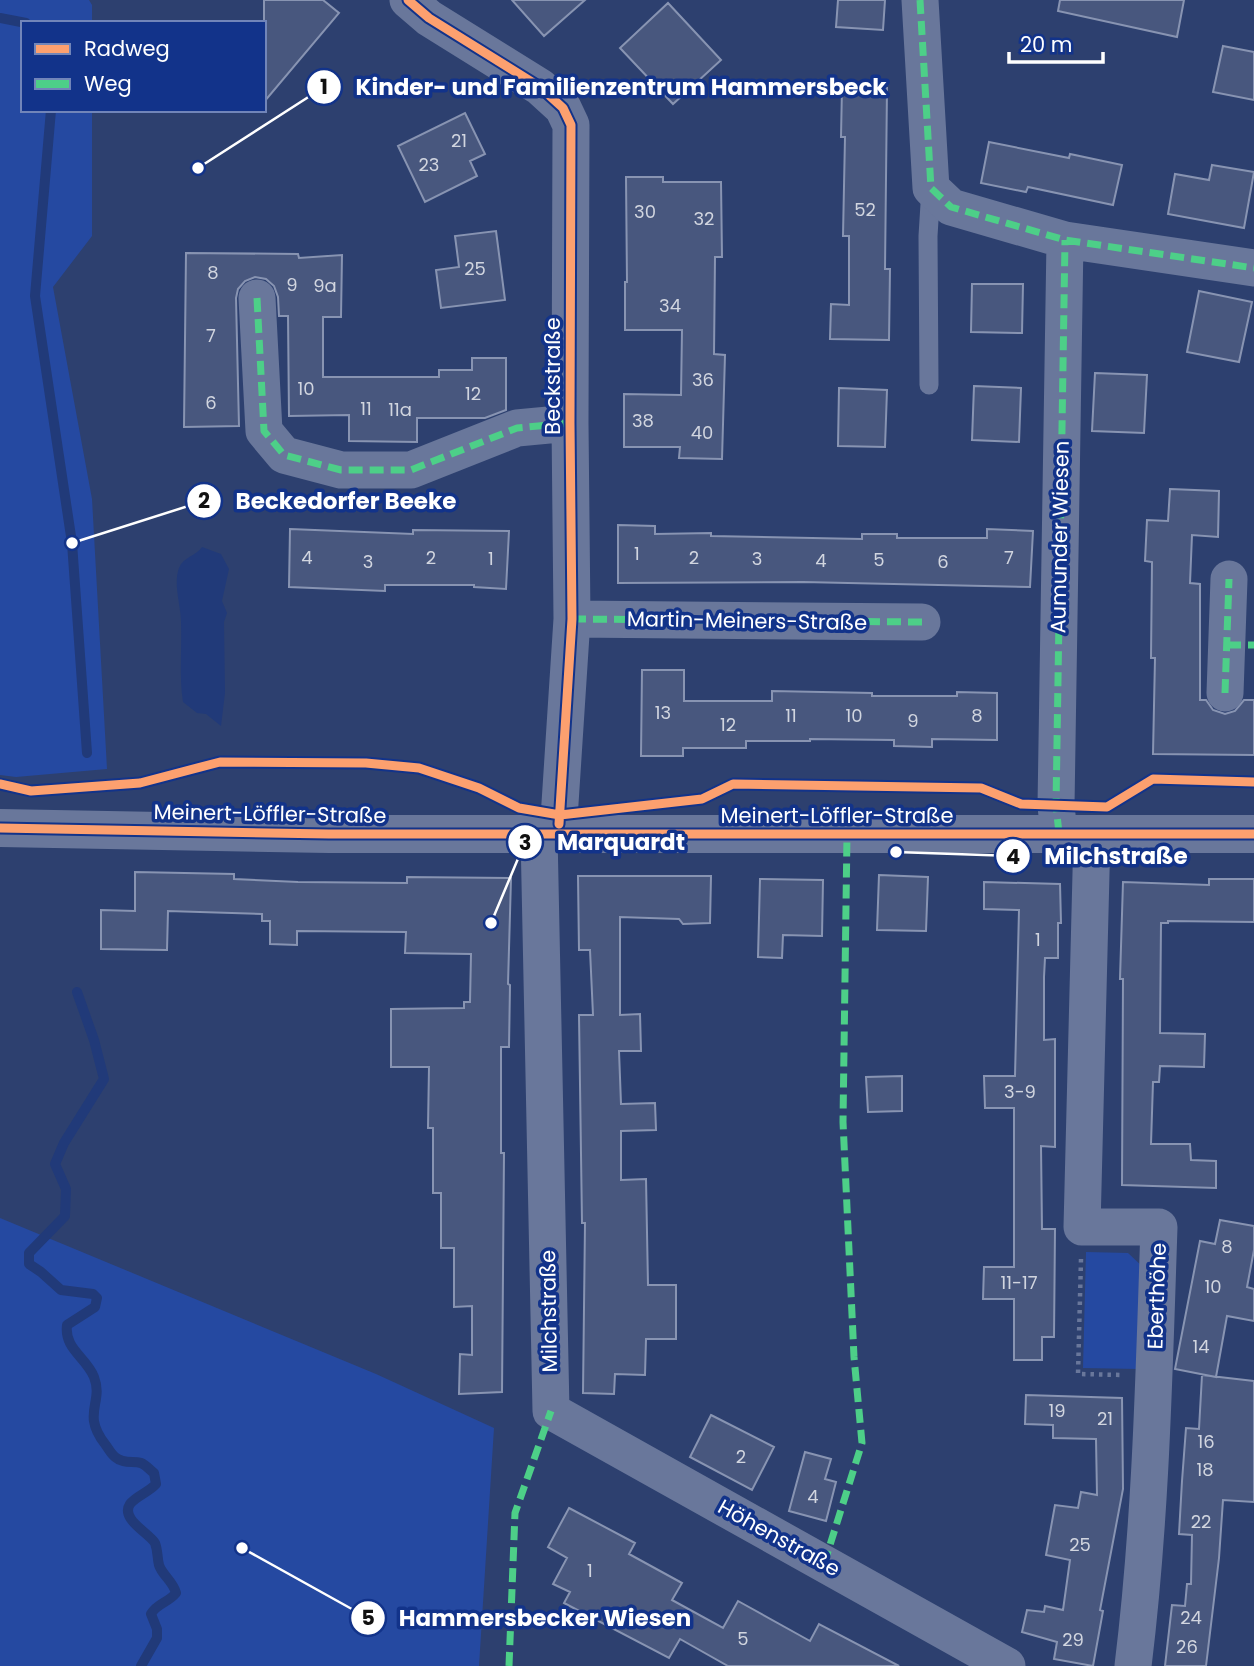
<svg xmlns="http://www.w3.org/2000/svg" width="1254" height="1666" font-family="Poppins,sans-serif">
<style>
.green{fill:#2549a1}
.water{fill:#213a79}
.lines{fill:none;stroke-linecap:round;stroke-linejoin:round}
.stream{stroke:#213a79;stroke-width:10}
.building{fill:#48577e;stroke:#8894b2;stroke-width:2}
.path{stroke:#69779b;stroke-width:4.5;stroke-dasharray:3.5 5;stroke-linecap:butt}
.service{stroke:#69779b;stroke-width:19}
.minor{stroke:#69779b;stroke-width:37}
.tertiary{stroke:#69779b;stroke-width:38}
.quiet{stroke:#4dcf88;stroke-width:7;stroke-dasharray:14 7;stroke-linecap:butt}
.cycleway-casing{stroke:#12338a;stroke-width:13}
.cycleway{stroke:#fca06f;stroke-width:9}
.labels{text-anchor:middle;stroke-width:7;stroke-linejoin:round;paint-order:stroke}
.number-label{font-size:18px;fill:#d1d5df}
.street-label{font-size:21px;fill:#fff;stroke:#12338a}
.leader{fill:none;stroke:#fff;stroke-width:2.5}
.callout-dot{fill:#fff;stroke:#12338a;stroke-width:2.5}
.mark-label{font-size:21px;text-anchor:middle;font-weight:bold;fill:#111}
.callout-label{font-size:23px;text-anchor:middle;font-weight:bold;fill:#fff;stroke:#12338a;stroke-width:7;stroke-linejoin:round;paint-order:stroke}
</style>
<rect width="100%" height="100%" fill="#2d406f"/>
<!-- green -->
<path class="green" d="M0,0H89L92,5V23H23V110H92V236L53,287L92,499L107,769L16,777L0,775Z
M0,1218L376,1374L494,1428L479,1666H0Z
M1086,1252L1128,1253L1144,1268L1140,1369L1083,1368Z"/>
<!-- water -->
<path class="water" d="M202,547L221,554L229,569L222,601L227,613L224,622L225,693L221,726L206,714L197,713L183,702C179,676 182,649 181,622C181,605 173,584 179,568C183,557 196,556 202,547Z"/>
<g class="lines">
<!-- stream -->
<path class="stream" d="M0,18L26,23
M51,110L35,296L72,543L87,753
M77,992L94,1040L104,1079L64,1143L55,1164L66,1189L65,1216L29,1253V1264L41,1272L61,1290L93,1294L97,1298L95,1307L67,1325C64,1349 86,1357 94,1377C104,1403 81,1413 105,1444C108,1448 111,1454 115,1457C123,1464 132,1461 141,1463C146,1465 150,1470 154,1473L156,1484C149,1492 136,1496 130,1504C120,1519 149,1533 155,1543C158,1551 157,1557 159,1565C162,1575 173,1581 176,1593C168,1603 157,1603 151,1614L157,1629V1638L141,1666"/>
</g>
<!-- building -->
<path class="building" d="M264,0H323L339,13L264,102Z
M512,0H585L544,36Z
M838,0H885L883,30L836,27Z
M1060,0H1184L1177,37L1058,11Z
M668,3L721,60L673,104L620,48Z
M1223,46L1254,52V100L1213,92Z
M842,87L887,88L885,269H890L889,340L830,339L831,304L849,305V236H843L845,137H841Z
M465,113L485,154L470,161L477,176L425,202L398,146Z
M989,142L1069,158L1070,154L1122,165L1113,205L1028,187L1026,192L981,183Z
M1212,165L1254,172L1244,228L1168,214L1175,174L1209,180Z
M626,177H663V182H721L722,257H715L714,354L725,355L722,459L679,458L680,447H624V394L681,395L682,330H625V282H627Z
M496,231L505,300L441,308L436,270L459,267L455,236Z
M186,253L298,254L299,258L342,255L341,317H323V377H439V370H472V358H506V410L485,418H417V442L349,441V415L289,416L288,316H279L278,297L274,286L266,279L255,277L245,281L238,289L236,298L239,426L184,427Z
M972,284H1023L1022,333L971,332Z
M1199,291L1252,302L1239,362L1187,352Z
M1095,373L1147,375L1144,433L1092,431Z
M974,386L1021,388L1019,442L972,440Z
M839,388L887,390L885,447L838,446Z
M1170,489L1219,491L1218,537L1192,535L1190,583L1200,584V700H1206L1213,710L1225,714L1235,711L1244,700H1254V755L1153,754L1155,658H1151L1152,562L1145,561L1147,520L1168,521Z
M618,525L655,526V534L711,533V536L862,539V534H897V538H987V529L1033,531L1030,587L803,582L618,583Z
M290,529L413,534V530L509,531L506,589L474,587V585H385V591L289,587Z
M642,670H684V701H772V691L872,693V696H957V692L997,693V740L932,739V747L894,746V740L810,739V741H746V748H683V756H641Z
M135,872L234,874V879L298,882L407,883V877L511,878L508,984L510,985L509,1047H501V1153H504L502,1392L459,1394L460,1354L472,1355V1306L454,1307V1248H441V1193H433V1128H428L429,1067H391V1009L464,1008V1002H470L471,954L405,953L406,932L297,931V945L270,944V921H262V914L168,911L167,950L101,949V910L135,911Z
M879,875L928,877L926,931L877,930Z
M578,876H711L710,923L683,924L679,919L620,917V1015L640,1014L641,1051H619L621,1104L655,1103L656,1130L621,1131V1180L646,1179L648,1285H676V1339H646L645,1375L615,1374L614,1394L583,1393L585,1223H582L579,1015H593L590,950H579Z
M760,879L823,880L822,936L783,935L782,958L758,957Z
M1209,879H1254V922L1168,921V923H1161L1160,1033L1205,1034L1204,1067L1160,1066L1159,1082H1153L1151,1144H1190L1191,1160L1216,1161V1188L1122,1185L1123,979H1120L1123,882L1209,885Z
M984,882L1060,884L1061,923H1058V958H1045L1044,977V1040L1055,1039V1147L1041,1146L1042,1229H1055L1054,1337H1042V1360H1014V1299H983L984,1267H1014V1108H985L984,1076H1015L1019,910L984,909Z
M902,1076V1111L868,1112L866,1077Z
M1220,1220L1254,1226V1250L1247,1287L1254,1289V1321L1227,1316L1216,1377L1175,1369L1200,1241L1215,1244Z
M1202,1375L1254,1381V1502L1223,1500L1219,1558L1206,1666H1165L1172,1605L1185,1606L1187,1584H1191L1192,1535L1179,1534L1182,1481L1186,1428L1199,1429Z
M1026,1395L1122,1398L1123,1489L1100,1610L1103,1611L1093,1666L1054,1659L1057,1642L1022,1632L1027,1610L1044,1612L1045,1606L1063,1610L1070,1560L1046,1555L1055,1505L1078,1508L1081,1492L1097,1495L1096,1439L1053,1438V1425L1025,1424Z
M711,1415L774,1447L752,1490L690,1457Z
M805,1452L831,1459L825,1479L836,1482L826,1521L789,1511Z
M569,1508L635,1543L629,1554L682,1583L672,1600L723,1628L738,1601L810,1641L819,1624L899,1666H728L680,1639L669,1658L564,1603L570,1592L553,1584L567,1558L548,1547Z"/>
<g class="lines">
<!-- path -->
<path class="path" d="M1081,1259L1078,1374L1122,1375"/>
<!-- service -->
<path class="service" d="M929,385L928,236L931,188"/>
<!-- minor -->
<path class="minor" d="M408,0L429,18L540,87L563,108L571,125L570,423L572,619L558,834
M920,0L931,188L951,207L1065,240L1254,268
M257,298L264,431L284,455L341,470H411L517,428L570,423
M572,619L922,622
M1225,693L1229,579
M1059,833L1056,806L1065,240
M539,834L551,1411L1007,1666
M1092,834L1082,1227H1159C1154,1374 1151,1520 1133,1666"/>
<!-- tertiary -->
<path class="tertiary" d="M0,828L329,834H1254"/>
<!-- quiet -->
<path class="quiet" d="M920,0L931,188L951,207L1065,240L1254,268
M257,298L264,431L284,455L341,470H411L517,428L570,423
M572,619L922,622
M1227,645H1254
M1225,693L1229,579
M1059,833L1056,806L1065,240
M824,1564L862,1443L854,1357L843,1122L847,834
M509,1666L515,1513L551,1411"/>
<!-- cycleway casing -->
<g class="cycleway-casing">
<path id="cycleway" d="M408,0L429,18L540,87L563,108L571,125L570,423L572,619L559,824
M0,784L31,791L140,783L220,762L366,763L419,768L479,788L519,808L560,815L702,799L733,784L981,788L1021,804L1107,807L1153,779L1254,782
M0,828L329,834H1254"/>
</g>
<!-- cycleway -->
<use href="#cycleway" class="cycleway"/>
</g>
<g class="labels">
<!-- number labels -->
<g class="number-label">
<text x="459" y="147">21</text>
<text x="429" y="171">23</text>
<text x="865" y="216">52</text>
<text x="645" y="218">30</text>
<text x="704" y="225">32</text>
<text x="475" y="275">25</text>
<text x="213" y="279">8</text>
<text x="292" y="291">9</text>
<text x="325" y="292">9a</text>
<text x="670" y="312">34</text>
<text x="211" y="342">7</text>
<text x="703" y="386">36</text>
<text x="306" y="395">10</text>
<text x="473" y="400">12</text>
<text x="211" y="409">6</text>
<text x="366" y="415">11</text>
<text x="400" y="416">11a</text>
<text x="643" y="427">38</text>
<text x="702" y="439">40</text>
<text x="637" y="560">1</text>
<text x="307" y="564">4</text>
<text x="431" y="564">2</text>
<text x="694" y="564">2</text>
<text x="1009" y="564">7</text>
<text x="491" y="565">1</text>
<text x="757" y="565">3</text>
<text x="879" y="566">5</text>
<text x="821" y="567">4</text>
<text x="368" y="568">3</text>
<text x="943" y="568">6</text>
<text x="663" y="719">13</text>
<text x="791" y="722">11</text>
<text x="854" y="722">10</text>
<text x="977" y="722">8</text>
<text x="913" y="727">9</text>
<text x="728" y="731">12</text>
<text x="1038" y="946">1</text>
<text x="1020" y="1098">3-9</text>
<text x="1227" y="1253">8</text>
<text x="1019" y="1289">11-17</text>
<text x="1213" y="1293">10</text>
<text x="1201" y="1353">14</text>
<text x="1057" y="1417">19</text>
<text x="1105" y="1425">21</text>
<text x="1206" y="1448">16</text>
<text x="741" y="1463">2</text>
<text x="1205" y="1476">18</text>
<text x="813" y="1503">4</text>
<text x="1201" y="1528">22</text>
<text x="1080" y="1551">25</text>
<text x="590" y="1577">1</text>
<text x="1191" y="1624">24</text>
<text x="743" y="1645">5</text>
<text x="1073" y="1646">29</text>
<text x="1187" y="1653">26</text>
</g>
<!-- street labels -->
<g class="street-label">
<text transform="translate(553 376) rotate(-90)" y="7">Beckstraße</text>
<text transform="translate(1060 537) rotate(-89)" y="7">Aumunder Wiesen</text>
<text transform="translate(747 621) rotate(1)" y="7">Martin-Meiners-Straße</text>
<text transform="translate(270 814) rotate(1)" y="7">Meinert-Löffler-Straße</text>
<text x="837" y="823">Meinert-Löffler-Straße</text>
<text transform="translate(1157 1296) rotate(-88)" y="7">Eberthöhe</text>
<text transform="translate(549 1311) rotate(-91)" y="7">Milchstraße</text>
<text transform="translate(779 1538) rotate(29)" y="7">Höhenstraße</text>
</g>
</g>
<!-- callouts -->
<path class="leader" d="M198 168L324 87M72 543L204 501M491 923L525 842M896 852L1013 856M242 1548L368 1618"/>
<g class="callout-dot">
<circle cx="198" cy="168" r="7"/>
<circle cx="72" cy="543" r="7"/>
<circle cx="491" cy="923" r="7"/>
<circle cx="896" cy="852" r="7"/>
<circle cx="242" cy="1548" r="7"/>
<circle cx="324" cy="87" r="18"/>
<circle cx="204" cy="501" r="18"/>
<circle cx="525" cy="842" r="18"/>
<circle cx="1013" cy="856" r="18"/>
<circle cx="368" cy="1618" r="18"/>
</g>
<g class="mark-label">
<text x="324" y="94">1</text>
<text x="204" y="508">2</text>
<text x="525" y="850">3</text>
<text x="1013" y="864">4</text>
<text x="368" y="1625">5</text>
</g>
<g class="callout-label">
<text x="621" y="95">Kinder- und Familienzentrum Hammersbeck</text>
<text x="346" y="509">Beckedorfer Beeke</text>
<text x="621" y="850">Marquardt</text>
<text x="1116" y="864">Milchstraße</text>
<text x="545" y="1626">Hammersbecker Wiesen</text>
</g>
<!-- legend -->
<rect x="21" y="21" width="245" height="91" fill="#12338a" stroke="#7185b9" stroke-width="2"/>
<rect x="35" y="44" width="35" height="10" fill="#fca06f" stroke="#7185b9" stroke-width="2"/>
<text x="84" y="56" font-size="21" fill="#ffffff">Radweg</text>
<rect x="35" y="79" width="35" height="10" fill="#4dcf88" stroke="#7185b9" stroke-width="2"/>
<text x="84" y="91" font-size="21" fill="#ffffff">Weg</text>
<!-- scale -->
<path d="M1009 52v10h94v-10" fill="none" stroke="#ffffff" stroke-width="3.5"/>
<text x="1020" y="52" font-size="21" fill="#ffffff" stroke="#12338a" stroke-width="5" paint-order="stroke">20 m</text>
</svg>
